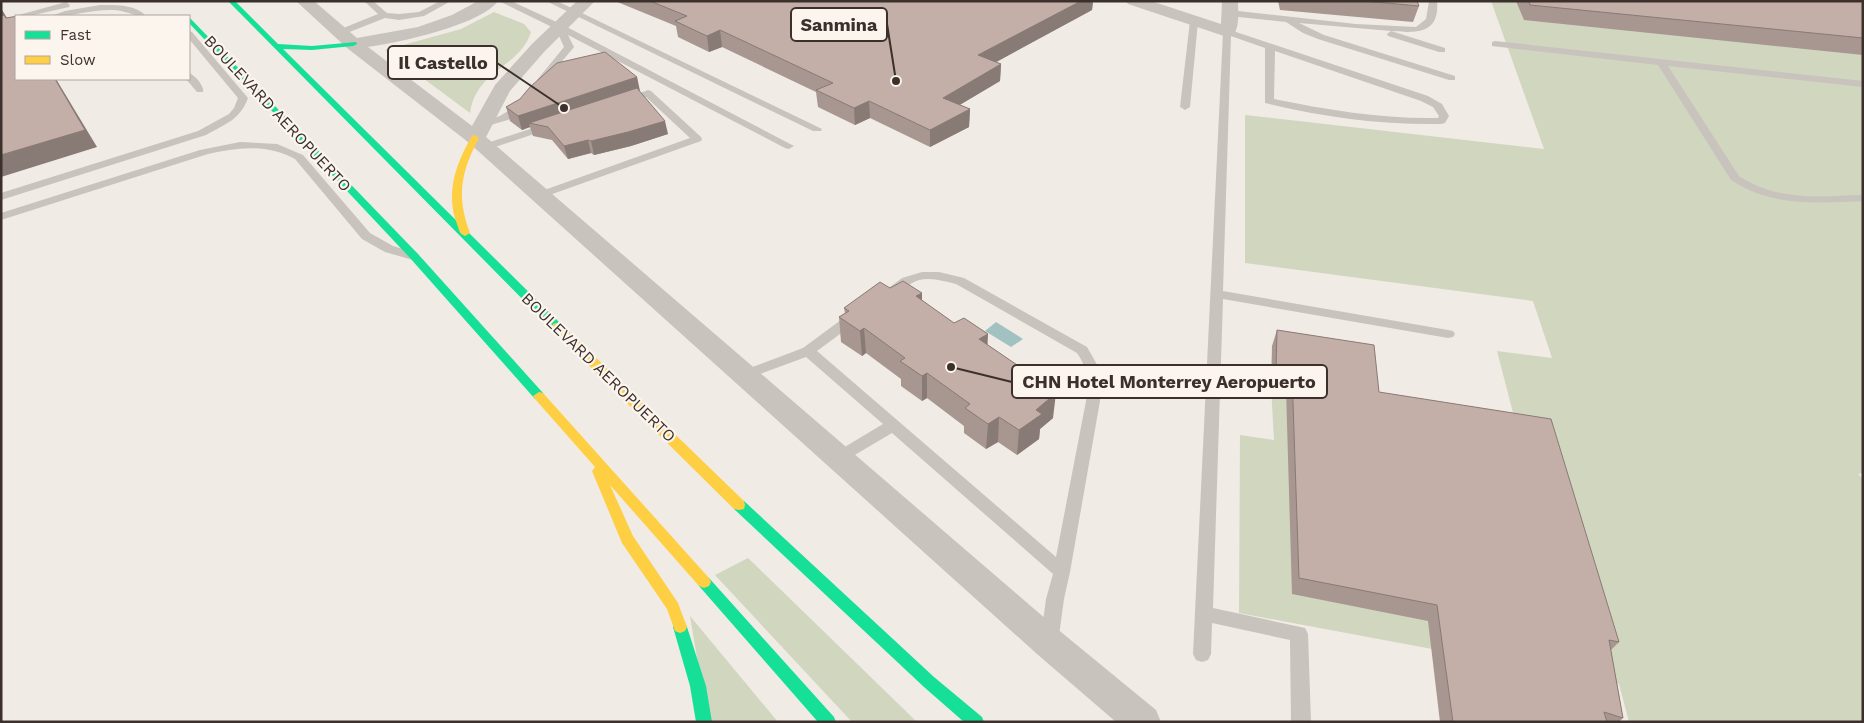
<svg xmlns="http://www.w3.org/2000/svg" width="1864" height="723" font-family="'Work Sans',sans-serif">
<style>
.green{fill:#d1d6bf}
.water{fill:#a1c2c1}
.lines{fill:none;stroke-linecap:round;stroke-linejoin:round}
.lane{fill:#c9c3be;fill-rule:evenodd}
.street{fill:#c9c3be;fill-rule:evenodd}
.fast{fill:#16e098;fill-rule:evenodd}
.slow{fill:#ffcf43;fill-rule:evenodd}
.wall{fill:#a89690}
.shaded-wall{fill:#887a75}
.building{fill:#c3afa7;stroke:#887a75}
.labels{text-anchor:middle;stroke-width:4.5;stroke-linejoin:round;paint-order:stroke}
.street-label{font-size:16px;fill:#3b302b;stroke:#fbf5ee}
.leader{fill:none;stroke:#3b302b;stroke-width:2}
.callout-dot{fill:#3b302b;stroke:#fbf5ee;stroke-width:2}
.callout{fill:#fbf5ee;stroke:#3b302b;stroke-width:2}
.callout-label{font-size:18px;text-anchor:middle;font-weight:bold;fill:#3b302b}
</style>
<rect width="100%" height="100%" fill="#f0ebe5"/>
<!-- green -->
<path class="green" d="M1491,1H1755L1863,13V473L1858,474L1863,479V722H1629L1619,684L1239,613L1240,435L1274,440L1271,386L1517,428L1497,351L1552,358L1533,301L1245,263V115L1544,149Z
M494,12L524,24L531,32C520,68 477,68 470,113L385,50L461,29Z
M748,558L917,722H852L715,575Z
M690,616L778,722H708Z"/>
<!-- water -->
<path class="water" d="M996,322L1023,339L1011,347L985,331Z"/>
<g class="lines">
<!-- lane -->
<path class="lane" d="M364,1H373L387,13L399,14L419,12L440,1H451L424,16L399,20L385,18L342,35H336V31L378,14Z
M499,1H511L563,25L794,146L789,149L785,148L568,35L574,47L543,84H537V80L564,47L556,29Z
M546,1H557L822,129L821,131H813Z
M1429,1H1437C1440,35 1415,33 1391,31L1445,48V52H1439L1388,36L1387,34L1391,31L1299,23L1324,35L1455,76V80H1449L1318,39L1303,33L1286,22L1229,16L1225,13L1229,10L1356,24L1416,27L1426,19Z
M66,2L70,5L69,7L29,16H16V18L15,16Z
M100,5C116,5 135,4 146,16C135,17 125,10 113,10C92,9 71,17 51,16L65,11Z
M1194,18L1198,21L1190,107L1185,110L1180,107L1190,21Z
M1227,29L1428,96L1442,104L1449,116L1445,123L1441,124C1382,125 1323,117 1265,103V48L1231,36L1223,291L1448,330L1453,331L1455,334L1453,337L1448,338L1223,299L1213,608L1305,628L1308,634L1311,722H1291L1290,640L1212,623L1211,654L1208,660L1202,662L1196,660L1193,654L1223,32ZM1275,51L1421,101L1433,107L1439,116L1438,118C1382,119 1328,110 1274,99Z
M189,31L192,32L248,98C240,120 225,124 206,135L1,200V193L198,131L229,114L234,108L238,98L189,39Z
M1495,41L1863,81V87L1668,66L1739,176C1779,202 1818,196 1863,195V201C1816,203 1772,207 1731,180L1658,65L1492,46V42Z
M189,73C195,75 205,87 203,92H197L186,79H189Z
M648,90L651,91L701,137L702,139L701,141L544,197H536L534,195L536,193L690,138L646,97L625,104L620,101Z
M522,102L526,103V107L508,120L483,127L478,124L479,122L500,116Z
M548,123L553,126L552,128L489,149H481L480,147L481,145Z
M240,142L277,144L303,155L370,233L393,246L417,253L419,256L413,260L385,252L362,239L295,159C267,144 238,147 208,154L1,220V213L200,150Z
M922,272H939L964,278L1087,347L1099,368L1101,380L1100,401L1070,572L1064,599L1058,643L1055,649L1049,651L1043,649L1040,643L1046,599L1053,574L892,433L843,462L838,464L833,462L830,458L833,454L883,424L806,357L744,380L739,378L737,375L739,372L803,348L849,314H859L861,317L859,320L817,351L1056,557L1086,401C1088,383 1088,368 1077,353L956,284C944,281 931,277 919,280C907,283 896,299 883,296L882,293L902,278Z"/>
<!-- street -->
<path class="street" d="M296,1H314L357,38L418,27L452,15L478,1H498C481,25 397,43 368,47L472,126L495,85L532,44L577,1H595L544,52L510,91L486,137L1061,632L1156,710L1161,722H1116L1037,654L468,142L347,48Z
M1126,1H1151L1221,24L1222,1H1238C1238,13 1240,26 1233,36L1227,37L1128,4Z"/>
<!-- fast -->
<path class="fast" d="M228,1H235L278,44L312,46L356,42L357,44L353,46L312,50L283,49L561,324L562,327L561,330H553Z
M189,17L418,254L543,393L545,396L543,399H535L410,258L189,23Z
M739,500L744,501L934,677L982,717L984,722H964L924,687L734,509L733,505L734,501Z
M704,576L709,578L834,717L836,722H818L699,586L697,582L699,578Z
M680,621L685,623L687,627L706,686L712,722H696L690,686L673,627L675,623Z"/>
<!-- slow -->
<path class="slow" d="M475,135L479,138C461,172 456,196 470,233L465,236C459,234 459,229 457,224C445,193 456,163 472,136Z
M557,323L561,324L744,501L745,505L744,509L739,510L734,509L553,330L552,327L553,324Z
M539,392L543,393L709,578L711,582L709,586L704,588L699,586L610,485L633,536L678,603L687,627L685,631L680,633L675,631L667,609L622,543L592,471L595,467L535,399L533,396Z"/>
</g>
<!-- wall -->
<path class="wall" d="M615,1H1093L1092,10L995,62L1001,64L1000,81L959,105L970,109L969,127L930,147L870,118L855,125L818,107L816,92L722,47L709,52L678,37L676,26Z
M1278,1H1417L1419,6L1413,22L1280,10Z
M1516,1H1863V55L1524,20Z
M637,77L639,91L668,134L631,146L594,155L591,153L568,159L552,140L533,136L530,127L522,130L510,121L506,107Z
M890,288L922,301L954,323L988,345L1048,388L1053,418L1040,429L1039,439L1017,455L998,442L986,449L964,433V426L927,398L922,401L901,386V379L866,353L862,356L841,342L839,317L845,313L844,308Z
M1277,330L1379,392L1619,642L1611,650L1623,718L1619,722H1440L1428,621L1292,594L1286,389L1271,386L1272,346Z"/>
<!-- shaded-wall -->
<path class="shaded-wall" d="M1081,1H1093L1092,10L978,72V55Z
M1,8L10,23L1,25Z
M720,30L722,47L709,52L707,36Z
M1001,64L1000,81L943,115V98Z
M637,77L640,91L537,124L529,123L530,127L522,130L518,116Z
M55,79H56L97,147L1,177V155Z
M869,101L870,118L855,125L854,108Z
M970,109L969,127L930,147V130Z
M665,121L668,134L631,146L594,155L591,141Z
M588,140L591,153L568,159L564,146Z
M922,293V318L916,296Z
M864,328L866,353L862,356L860,331Z
M988,334L987,359L979,339Z
M927,373V398L922,401V376Z
M1049,380L1047,401L1056,393L1053,418L1040,429L1039,439L1017,455L1019,430L1036,410L1043,384Z
M999,417L998,442L986,449L988,424Z"/>
<!-- building -->
<path class="building" d="M650,1H1081L978,55L1001,64L943,98L970,109L930,130L869,101L854,108L816,90L833,83L720,30L707,36L675,21L687,16Z
M1364,1H1417L1419,6Z
M1529,1H1863V38L1530,5Z
M4,15L6,18L18,16H16V79H55L85,130L1,155V16Z
M605,52L637,77L518,116L506,107L520,99L530,87L557,63Z
M637,88L665,121L628,132L591,141L588,140L564,146L548,127L529,123Z
M903,281L922,293L916,296L954,323L964,318L988,334L979,339L1023,369L1028,366L1049,380L1043,384L1056,393L1036,410L1042,414L1019,430L999,417L988,424L965,408L970,404L927,373L922,376L900,361L905,358L864,328L860,331L839,317L849,311L844,308L880,282L890,288Z
M1277,330L1374,345L1379,392L1551,419L1619,642L1609,640L1623,718L1604,712L1607,722H1453L1437,605L1299,578L1292,373L1276,370Z"/>
<g class="labels">
<!-- street labels -->
<g class="street-label">
<text transform="translate(278 113) rotate(47)" y="6">BOULEVARD AEROPUERTO</text>
<text transform="translate(599 367) rotate(44)" y="6">BOULEVARD AEROPUERTO</text>
</g>
</g>
<!-- callouts -->
<path class="leader" d="M896 81L887 24M564 108L497 63M951 367L1012 382"/>
<g class="callout-dot">
<circle cx="896" cy="81" r="5"/>
<circle cx="564" cy="108" r="5"/>
<circle cx="951" cy="367" r="5"/>
</g>
<g class="callout">
<rect x="791" y="8" width="96" height="33" rx="5"/>
<rect x="388" y="46" width="109" height="33" rx="5"/>
<rect x="1012" y="365" width="315" height="33" rx="5"/>
</g>
<g class="callout-label">
<text x="839" y="31">Sanmina</text>
<text x="443" y="69">Il Castello</text>
<text x="1169" y="388">CHN Hotel Monterrey Aeropuerto</text>
</g>
<!-- border -->
<rect width="1864" height="723" fill="none" stroke="#3b302b" stroke-width="5"/>
<!-- legend -->
<rect x="15" y="15" width="175" height="65" fill="#fbf5ee" stroke="#aea6a0"/>
<rect x="25" y="31" width="25" height="8" fill="#16e098" stroke="#aea6a0"/>
<text x="60" y="40" font-size="15" fill="#3b302b">Fast</text>
<rect x="25" y="56" width="25" height="8" fill="#ffcf43" stroke="#aea6a0"/>
<text x="60" y="65" font-size="15" fill="#3b302b">Slow</text>
</svg>
